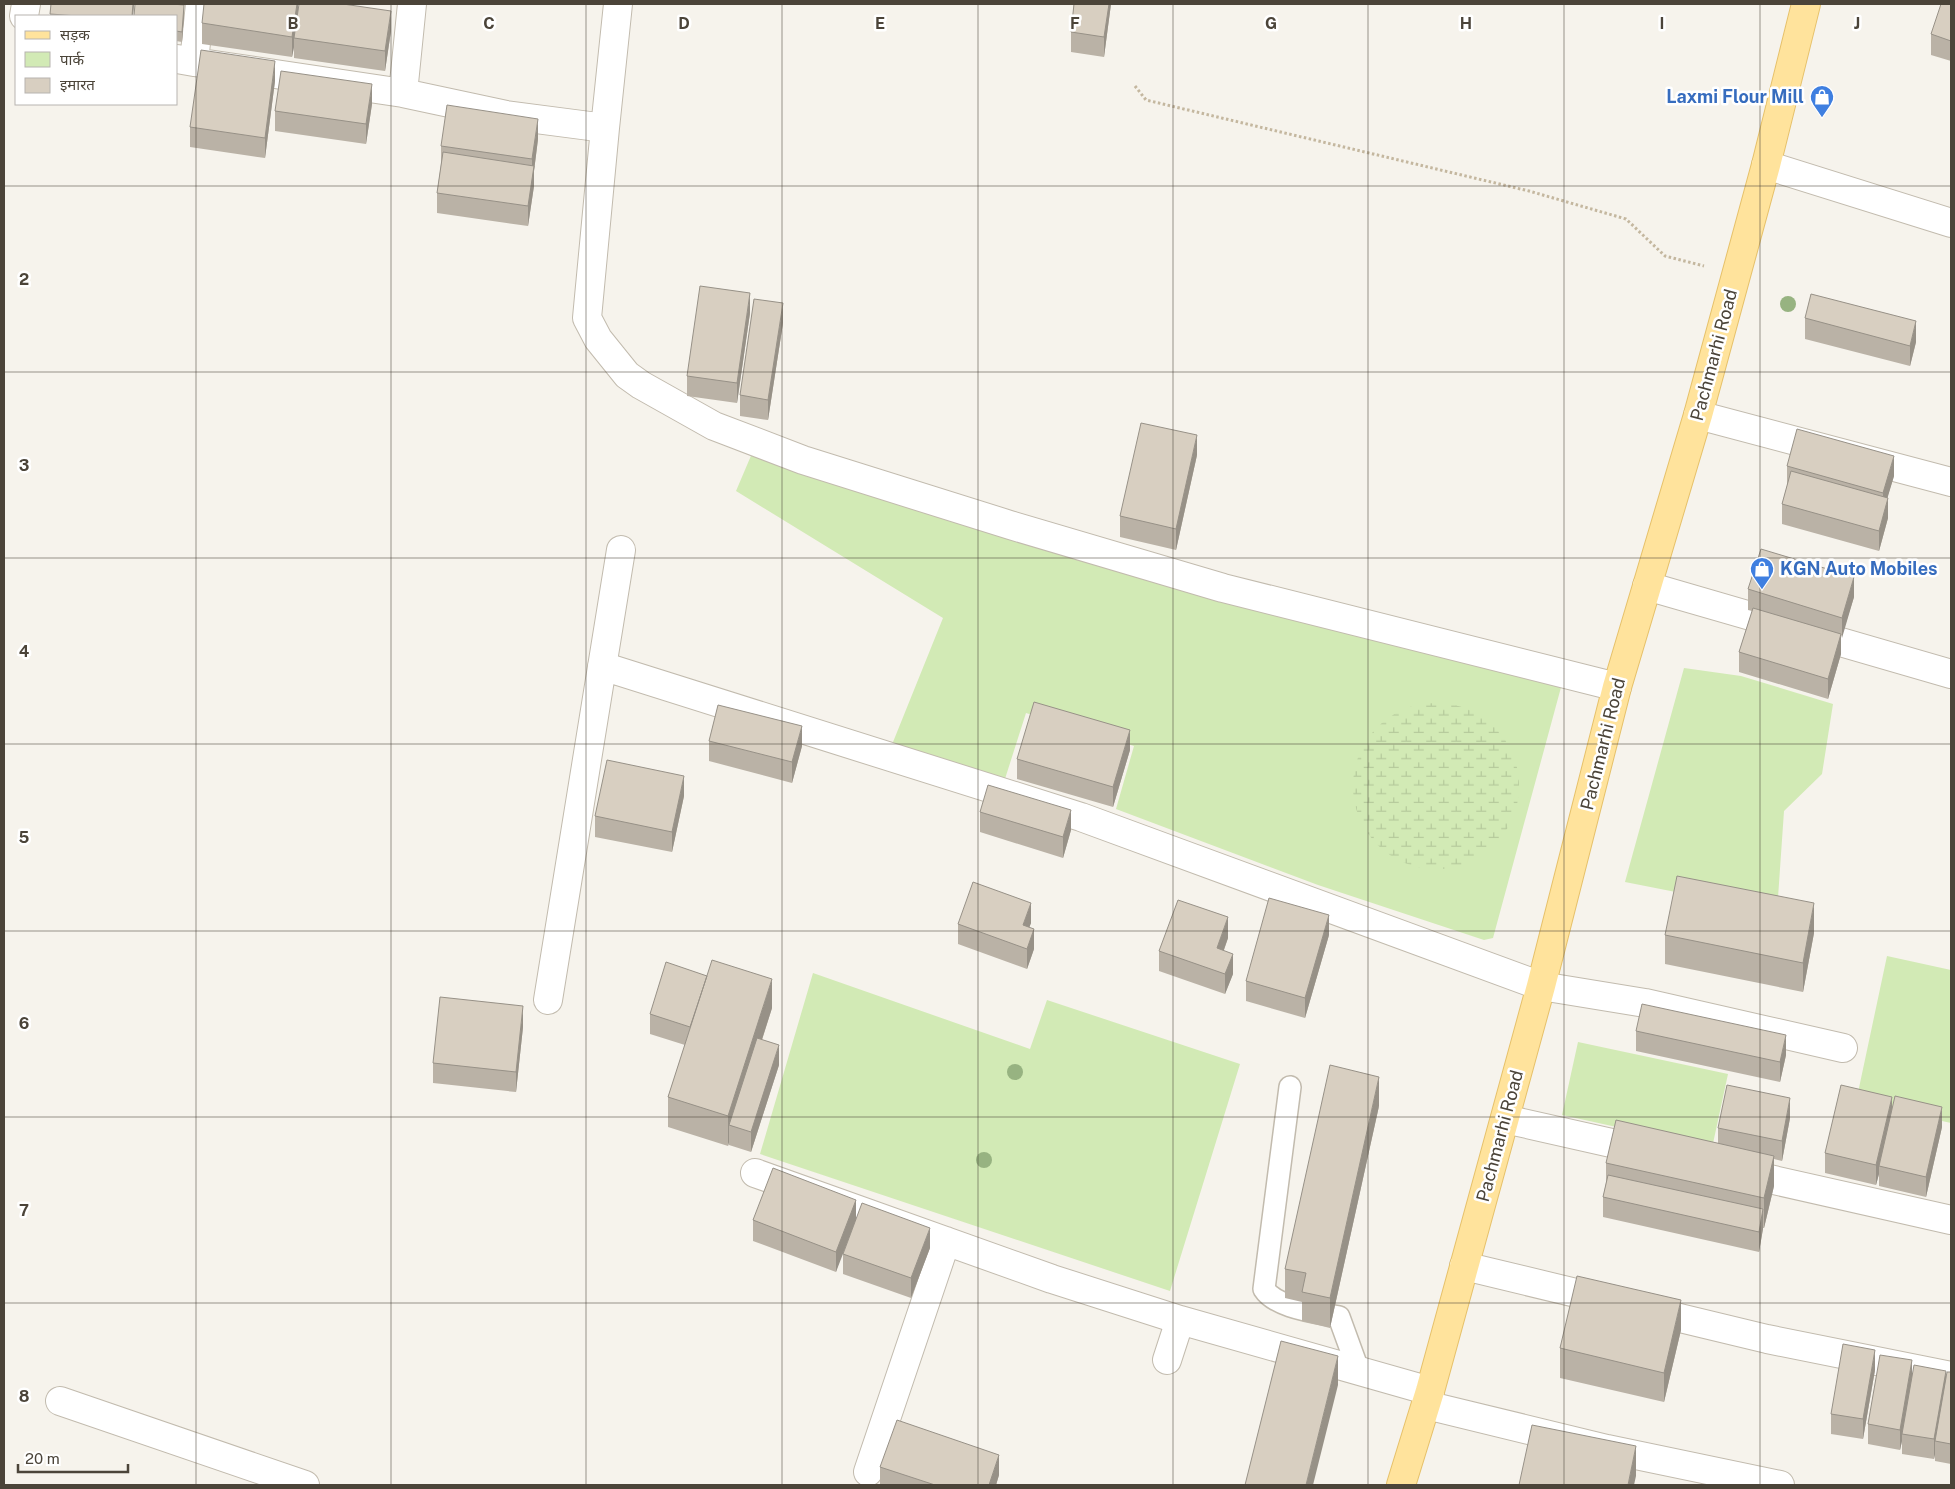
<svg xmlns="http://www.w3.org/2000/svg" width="1955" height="1489" font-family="'Public Sans','Noto Sans Devanagari',sans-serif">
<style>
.green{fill:#d2eab5}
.wetland{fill:url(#wetland-marsh)}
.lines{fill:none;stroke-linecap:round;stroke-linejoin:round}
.lane-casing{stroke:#c2bbae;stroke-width:24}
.street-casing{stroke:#c2bbae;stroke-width:30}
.primary-casing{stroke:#e6c16a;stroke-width:30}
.path{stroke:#c4b79f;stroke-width:3;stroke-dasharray:2.5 2.5;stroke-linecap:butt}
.lane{stroke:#fff;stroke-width:21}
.street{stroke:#fff;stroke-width:28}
.primary{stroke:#ffe39c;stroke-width:28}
.tree{fill:#97b381}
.wall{fill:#bab2a6}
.shaded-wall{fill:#979187}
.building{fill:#d8cfc1;stroke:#979187}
.grid{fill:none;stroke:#4b4439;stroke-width:1;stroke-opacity:0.55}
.labels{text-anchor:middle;stroke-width:5;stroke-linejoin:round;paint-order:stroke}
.shop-label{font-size:18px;font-weight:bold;fill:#366cbe;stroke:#fff;text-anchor:end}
.street-label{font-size:18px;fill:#4b4439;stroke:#fff}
.grid-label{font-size:16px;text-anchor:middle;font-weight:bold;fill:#4b4439;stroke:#fff;stroke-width:5;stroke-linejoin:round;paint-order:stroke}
</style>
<defs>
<pattern id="wetland-marsh" width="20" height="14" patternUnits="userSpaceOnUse" patternTransform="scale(1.25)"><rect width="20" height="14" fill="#d2eab5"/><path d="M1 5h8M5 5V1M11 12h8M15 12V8" fill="none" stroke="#b6ca9c"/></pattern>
</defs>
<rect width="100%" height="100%" fill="#f6f3ec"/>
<!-- green -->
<path class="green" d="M753,451L1563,680L1493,938L1484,940L1318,885L1116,809L1134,746L1026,713L1004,782L891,747L943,618L736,491Z
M1684,668L1741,676L1833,704L1822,774L1784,811L1777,912L1625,882Z
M1887,956L1951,970V1123L1856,1102Z
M813,973L1030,1049L1047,1000L1240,1064L1170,1291L760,1154Z
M1578,1042L1728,1074L1712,1148L1562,1115Z"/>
<!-- wetland -->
<path class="wetland" d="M1353 786a83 83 0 1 1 166 0a83 83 0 1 1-166 0Z"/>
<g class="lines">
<!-- lane casing -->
<g class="lane-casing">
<path id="lane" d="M1290,1087L1264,1289C1276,1308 1317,1312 1339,1317L1359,1372"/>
</g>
<!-- street casing -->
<g class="street-casing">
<path id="street" d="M412,4L403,93L506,115L605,128L587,318L598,339L627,375L641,385L714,426L803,460L1010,525L1223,588L1617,687
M24,16L26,4
M177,59L194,62L200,4
M194,62L403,93
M605,128L618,4
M1766,165L1951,223
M1698,415L1951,482
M1647,586L1951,674
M602,666L1081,817L1541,986L1645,1003L1843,1048
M548,1000L621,550
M1505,1119L1647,1151
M1738,1172L1951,1220
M755,1173L1052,1279L1180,1320L1430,1391
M1464,1266L1767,1339L1951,1376
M1167,1360L1180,1320
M60,1401L305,1485
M1426,1405L1607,1449L1780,1485
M868,1472L946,1241"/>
</g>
<!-- primary casing -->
<g class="primary-casing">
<path id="primary" d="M1401,1485L1430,1391L1541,986L1617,687L1698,415L1766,165L1806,4"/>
</g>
<!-- path -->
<path class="path" d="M1135,86L1146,100L1529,191L1626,219L1665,256L1704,266"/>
<!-- lane -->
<use href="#lane" class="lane"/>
<!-- street -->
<use href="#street" class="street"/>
<!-- primary -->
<use href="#primary" class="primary"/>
</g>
<!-- trees -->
<g class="tree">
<circle cx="1788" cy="304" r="8"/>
<circle cx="1015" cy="1072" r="8"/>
<circle cx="984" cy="1160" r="8"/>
</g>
<!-- wall -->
<path class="wall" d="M51,4H134L133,16H50Z
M135,4H183L184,15L182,42L176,41V16Z
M298,4V8L391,31L385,71L294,58V47L292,57L202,44V23Z
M1074,4H1111L1104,57L1071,52V32Z
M1951,4V61L1931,55V34Z
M275,81L265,158L190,147V127Z
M372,104L366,144L275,131V111Z
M538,139L534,171V186L528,226L437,213V193L441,164V146Z
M750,313L737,403L687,396V376Z
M1805,318L1916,342L1910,366L1805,339Z
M783,323L768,420L740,416V395Z
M1197,455L1176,550L1120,537V516Z
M1787,466L1894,476L1887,498L1888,518L1879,551L1782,524V504L1787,486Z
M1748,589L1854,597L1841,638V654L1828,699L1739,672V652L1752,611L1748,610Z
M709,741L802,746L792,783L709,761Z
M1130,750L1113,807L1017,779V759Z
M684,796L672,852L595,837V816Z
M980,812L1071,830L1063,858L980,832Z
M1031,923L1029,927L1034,949L1027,969L958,944V924Z
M1814,933L1803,992L1665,964V935Z
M1329,935L1305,1018L1246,1001V981Z
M1228,938L1224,950L1233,974L1225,994L1159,971V951Z
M772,1008L762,1040L779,1065L751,1152L729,1145V1142L728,1146L668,1127V1097L685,1045L650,1034V1014Z
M523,1027L516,1092L433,1083V1063Z
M1636,1031L1786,1055L1780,1082L1636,1051Z
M1379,1106L1330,1328L1302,1321V1302L1285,1298V1269Z
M1892,1109L1942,1127L1926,1197L1879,1186V1174L1876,1185L1825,1173V1153Z
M1790,1118L1782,1161L1774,1159V1186L1764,1228H1763L1759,1252L1603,1217V1197L1606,1183V1163L1718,1143V1128Z
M856,1200L836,1272L753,1241V1220Z
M930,1248L911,1298L843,1274V1254Z
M1681,1330L1664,1402L1560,1378V1348Z
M1875,1370L1863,1439L1831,1434V1414Z
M1951,1372V1464L1935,1461V1454L1934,1459L1902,1454V1441L1900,1450L1868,1444V1424L1912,1373L1946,1377Z
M880,1467L999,1475L996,1485H880Z"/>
<!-- shaded-wall -->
<path class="shaded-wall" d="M133,4H134L133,16H132Z
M297,4H298V17L294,38V47L292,57V37Z
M1109,4H1111L1104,57V37Z
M184,5V15L182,42V32Z
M391,11V31L385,71V51Z
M275,61V81L265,158V138Z
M372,84V104L366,144V124Z
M538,119V139L534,171V186L528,226V206L532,174V159Z
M750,293V313L737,403V383Z
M783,303V323L768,420V400Z
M1916,321V342L1910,366V346Z
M1197,435V455L1176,550V529Z
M1894,456V476L1883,513V493Z
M1888,498V518L1879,551V531Z
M1854,577V597L1842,638V618Z
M1841,634V654L1828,699V679Z
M802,726V746L792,783V762Z
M1130,730V750L1113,807V787Z
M684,776V796L672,852V832Z
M1071,810V830L1063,858V837Z
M1031,903V923L1023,945V925Z
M1814,903V933L1803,992V963Z
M1329,915V935L1305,1018V998Z
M1228,917V938L1217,969V948Z
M1034,929V949L1027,969V949Z
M1233,954V974L1225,994V974Z
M772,979V1008L734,1127L729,1125V1142L728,1146V1116Z
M523,1006V1027L516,1092V1072Z
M1786,1035V1055L1780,1082V1062Z
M779,1045V1065L751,1152V1132Z
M1379,1077V1106L1330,1328V1298Z
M1892,1097V1117L1879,1166V1174L1876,1185V1165Z
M1790,1098V1118L1782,1161V1141Z
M1942,1107V1127L1926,1197V1177Z
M1774,1156V1186L1764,1228V1198Z
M856,1200V1220L836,1272V1252Z
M1763,1209V1229L1759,1252V1232Z
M930,1228V1248L911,1298V1278Z
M1681,1300V1330L1664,1402V1373Z
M1875,1350V1370L1863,1439V1419Z
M1338,1356V1385L1313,1485H1306Z
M1912,1360V1381L1902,1434V1441L1900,1450V1430Z
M1946,1371V1391L1935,1441V1454L1934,1459V1439Z
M1636,1446V1476L1634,1485H1628Z
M999,1455V1475L996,1485H989Z"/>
<!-- building -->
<path class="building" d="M51,4H133L132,16H78L50,14Z
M135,4H172L184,5L182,32L176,31V16H134Z
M204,4H297L292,37L202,23Z
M299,4H343L391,11L385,51L294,38Z
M1074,4H1109L1104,37L1071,32Z
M1941,4H1951V41L1931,34Z
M201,50L275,61L265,138L190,127Z
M281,71L372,84L366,124L275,111Z
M447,105L538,119L532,159L441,146Z
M443,152L534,166L528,206L437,193Z
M700,286L750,293L737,383L687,376Z
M1811,294L1916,321L1910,346L1805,318Z
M754,299L783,303L768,400L740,395Z
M1141,423L1197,435L1176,529L1120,516Z
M1797,429L1894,456L1883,493L1787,466Z
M1791,471L1888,498L1879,531L1782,504Z
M1761,549L1854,577L1842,618L1748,589Z
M1753,608L1841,634L1828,679L1739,652Z
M1034,702L1130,730L1113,787L1017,759Z
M718,705L802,726L792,762L709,741Z
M607,760L684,776L672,832L595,816Z
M988,785L1071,810L1063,837L980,812Z
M1677,876L1814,903L1803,963L1665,935Z
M973,882L1031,903L1023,925L1034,929L1027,949L958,924Z
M1269,898L1329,915L1305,998L1246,981Z
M1178,900L1228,917L1217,948L1233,954L1225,974L1159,951Z
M712,960L772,979L728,1116L668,1097Z
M666,962L707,976L690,1027L650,1014Z
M440,997L523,1006L516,1072L433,1063Z
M1642,1004L1786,1035L1780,1062L1636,1031Z
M757,1038L779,1045L751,1132L729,1125Z
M1330,1065L1379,1077L1330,1298L1302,1292L1306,1273L1285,1269Z
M1727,1085L1790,1098L1782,1141L1718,1128Z
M1841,1085L1892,1097L1876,1165L1825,1153Z
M1895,1096L1942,1107L1926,1177L1879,1166Z
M1616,1120L1774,1156L1764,1198L1606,1163Z
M773,1168L856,1200L836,1252L753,1220Z
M1608,1175L1763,1209L1759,1232L1603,1197Z
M862,1203L930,1228L911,1278L843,1254Z
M1577,1276L1681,1300L1664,1373L1560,1348Z
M1281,1341L1338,1356L1306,1485H1245Z
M1843,1344L1875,1350L1863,1419L1831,1414Z
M1880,1355L1912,1360L1900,1430L1868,1424Z
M1914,1365L1946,1371L1934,1439L1902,1434Z
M1947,1372H1951V1444L1935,1441Z
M897,1420L999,1455L989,1485H935L880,1467Z
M1532,1425L1636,1446L1628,1485H1519Z"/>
<!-- grid -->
<path class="grid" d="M196,4V1485M391,4V1485M586,4V1485M782,4V1485M978,4V1485M1173,4V1485M1368,4V1485M1564,4V1485M1760,4V1485M4,186H1951M4,372H1951M4,558H1951M4,744H1951M4,931H1951M4,1117H1951M4,1303H1951"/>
<!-- icons -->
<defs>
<g id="shop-pin" transform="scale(1.25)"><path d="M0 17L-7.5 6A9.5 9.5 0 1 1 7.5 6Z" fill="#3f7fe0" stroke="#fff"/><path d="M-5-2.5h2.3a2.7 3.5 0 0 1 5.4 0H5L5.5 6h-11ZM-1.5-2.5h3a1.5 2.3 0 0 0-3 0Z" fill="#fff"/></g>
</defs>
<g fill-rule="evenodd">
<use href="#shop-pin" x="1822" y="97"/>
<use href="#shop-pin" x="1762" y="569"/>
</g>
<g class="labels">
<!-- shop labels -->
<g class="shop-label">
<text x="1804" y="103">Laxmi Flour Mill</text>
<text x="1780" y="575" text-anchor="start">KGN Auto Mobiles</text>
</g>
<!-- street labels -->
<g class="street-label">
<text transform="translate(1714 355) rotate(-75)" y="6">Pachmarhi Road</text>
<text transform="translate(1603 744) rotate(-76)" y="6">Pachmarhi Road</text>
<text transform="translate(1500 1136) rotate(-75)" y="6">Pachmarhi Road</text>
</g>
</g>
<g class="grid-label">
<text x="293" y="29">B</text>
<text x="489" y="29">C</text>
<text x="684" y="29">D</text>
<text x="880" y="29">E</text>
<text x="1075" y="29">F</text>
<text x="1271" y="29">G</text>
<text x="1466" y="29">H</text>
<text x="1662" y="29">I</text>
<text x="1857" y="29">J</text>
<text x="24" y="285">2</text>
<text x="24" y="471">3</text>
<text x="24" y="657">4</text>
<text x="24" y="843">5</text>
<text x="24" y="1029">6</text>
<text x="24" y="1216">7</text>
<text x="24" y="1402">8</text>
</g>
<!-- border -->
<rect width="1955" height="1489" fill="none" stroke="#4b4439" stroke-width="10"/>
<!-- legend -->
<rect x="15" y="15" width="162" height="90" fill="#ffffff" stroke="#b7b4b0"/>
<rect x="25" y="31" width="25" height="8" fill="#ffe39c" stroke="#b7b4b0"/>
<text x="60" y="40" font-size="15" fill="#4b4439">सड़क</text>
<rect x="25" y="52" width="25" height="15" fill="#d2eab5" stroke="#b7b4b0"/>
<text x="60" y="65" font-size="15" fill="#4b4439">पार्क</text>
<rect x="25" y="78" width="25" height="15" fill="#d8cfc1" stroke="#b7b4b0"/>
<text x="60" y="90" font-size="15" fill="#4b4439">इमारत</text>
<!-- scale -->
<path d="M18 1464v8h110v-8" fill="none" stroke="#4b4439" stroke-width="2.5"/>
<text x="25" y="1464" font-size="15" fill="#4b4439" stroke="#ffffff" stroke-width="4" paint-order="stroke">20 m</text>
</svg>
